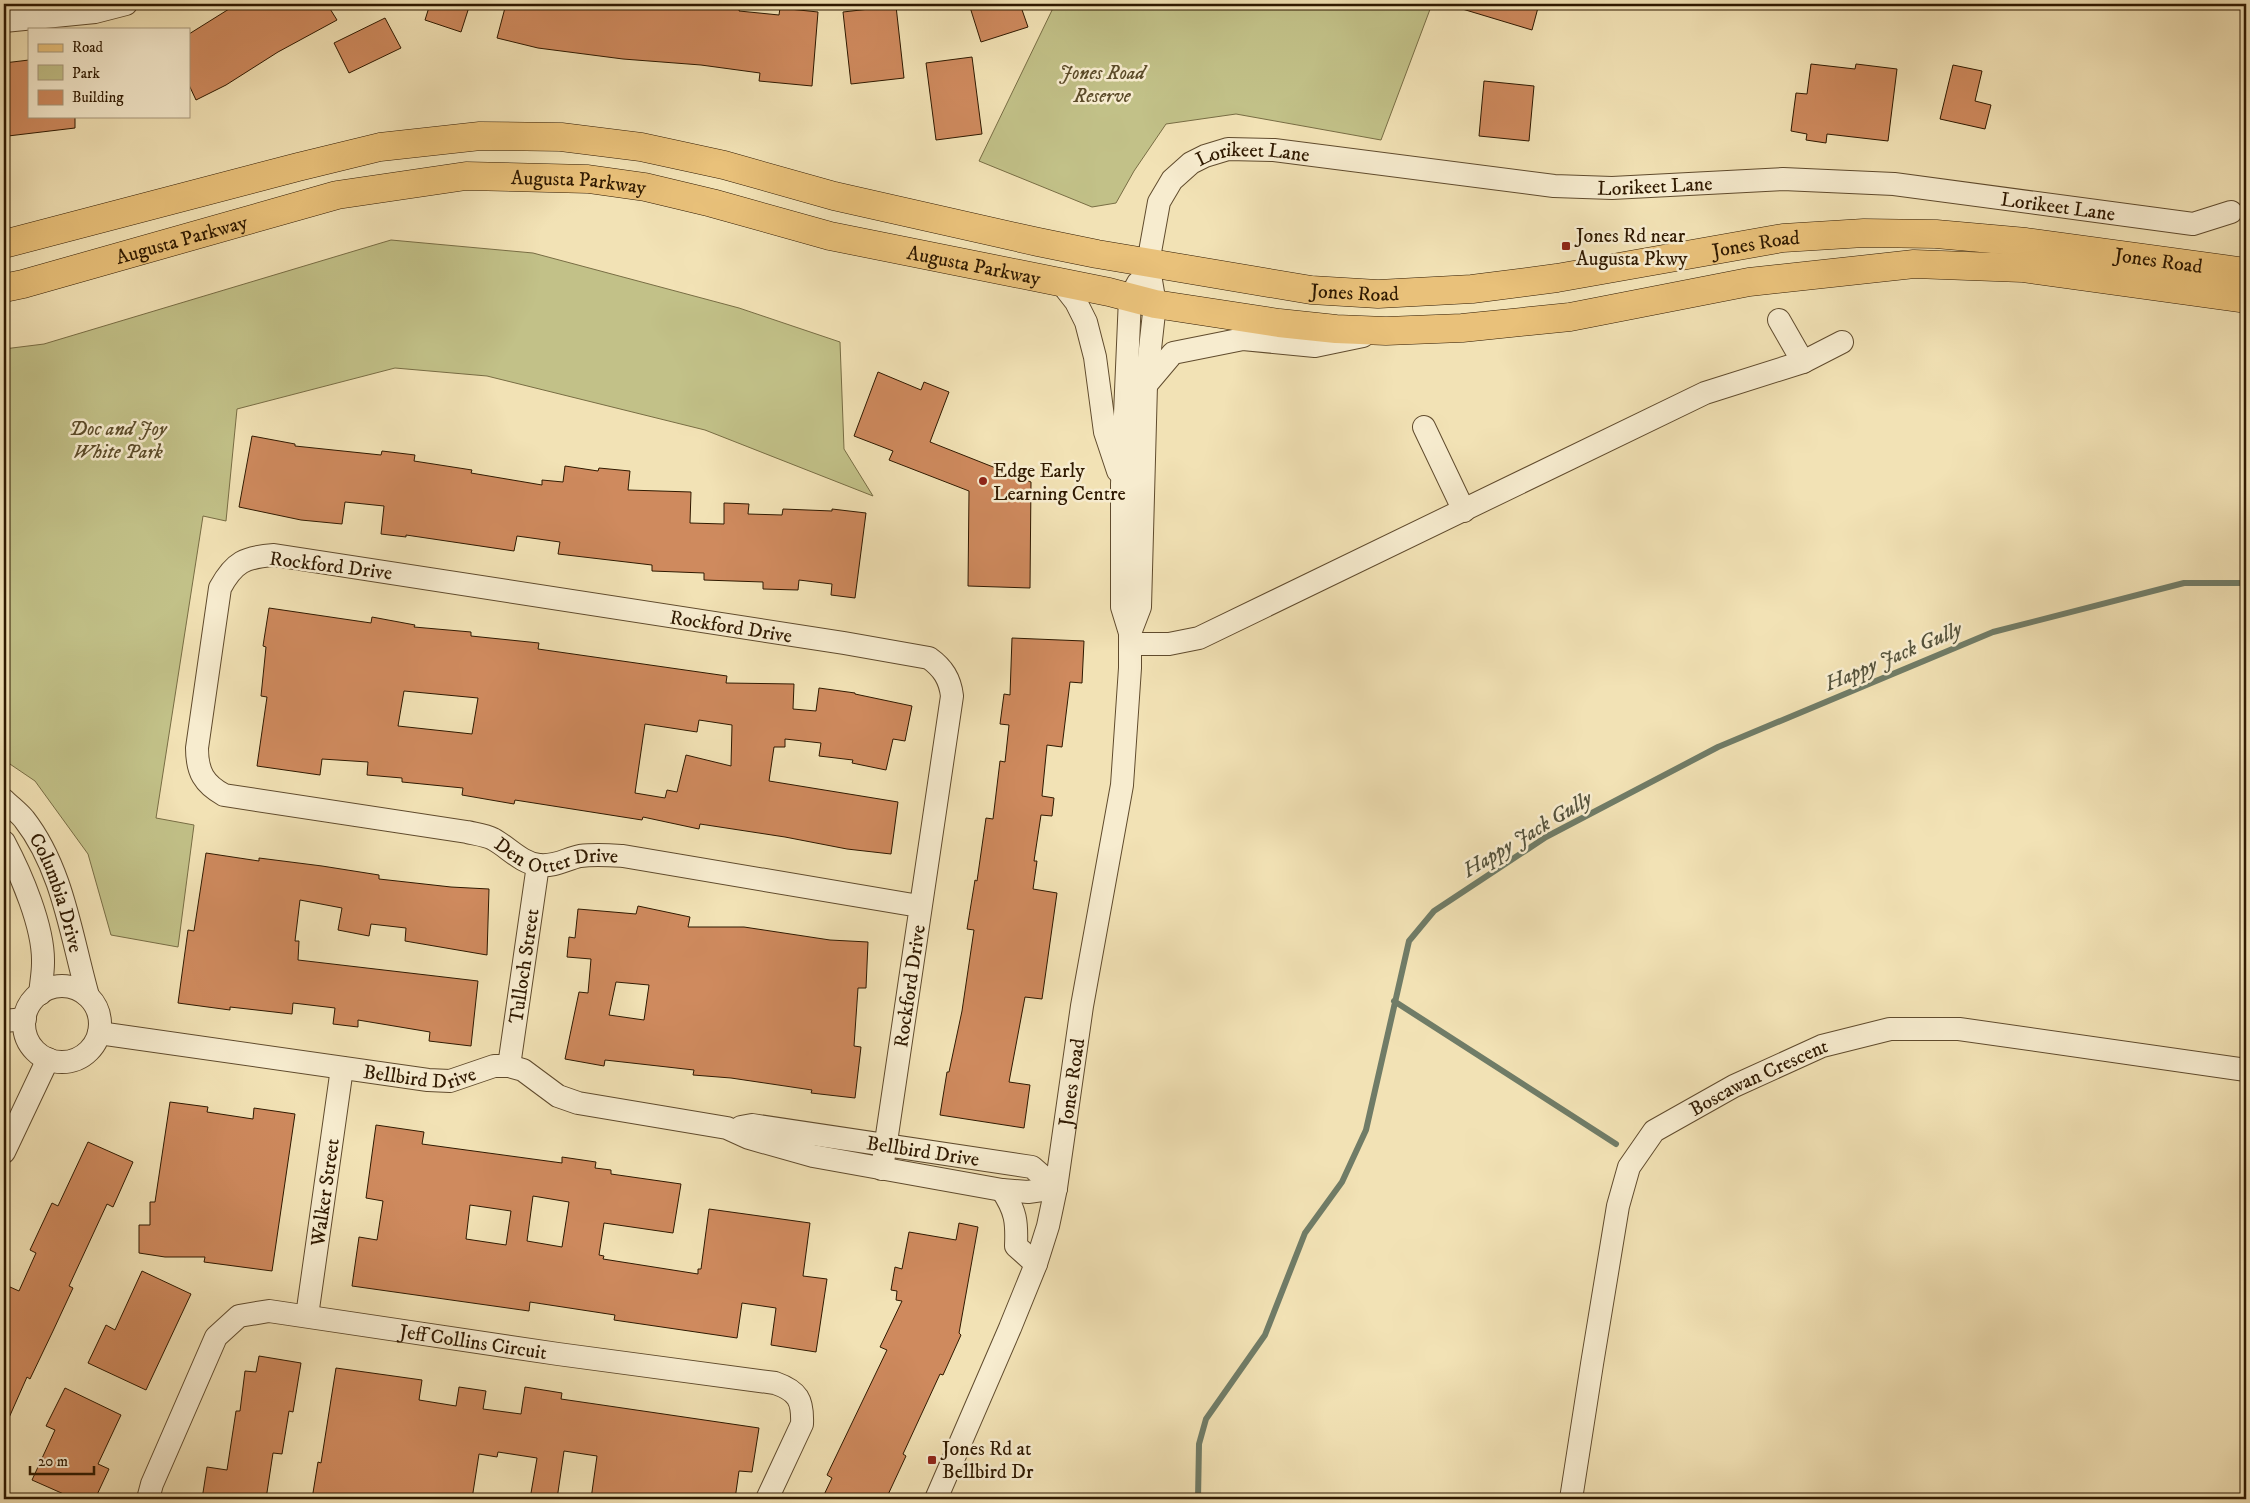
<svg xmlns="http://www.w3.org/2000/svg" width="2250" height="1503" font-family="'IM FELL DW Pica',serif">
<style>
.green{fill:#c2c188;stroke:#786d44}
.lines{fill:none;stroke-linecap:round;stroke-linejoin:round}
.stream{stroke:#707c67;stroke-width:6}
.building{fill:#cf8a5e;stroke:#2f1900;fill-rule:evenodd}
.minor-casing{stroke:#604b2d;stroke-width:24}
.major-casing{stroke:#2f1900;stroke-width:29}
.minor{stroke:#f7eccf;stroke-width:22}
.major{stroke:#e9c17a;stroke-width:28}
.poi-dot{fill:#8f2418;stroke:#f7eccf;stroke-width:2}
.labels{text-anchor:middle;stroke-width:5;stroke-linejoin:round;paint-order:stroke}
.park-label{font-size:20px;font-style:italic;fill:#5b4b29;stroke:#f7eccf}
.street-label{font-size:20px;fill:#2f1900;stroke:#f7eccf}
.poi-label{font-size:20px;fill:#2f1900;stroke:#f7eccf;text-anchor:start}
.water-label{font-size:21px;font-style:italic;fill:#55533c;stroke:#f7eccf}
</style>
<rect width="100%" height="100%" fill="#f2e2b5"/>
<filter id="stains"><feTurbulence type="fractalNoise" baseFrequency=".004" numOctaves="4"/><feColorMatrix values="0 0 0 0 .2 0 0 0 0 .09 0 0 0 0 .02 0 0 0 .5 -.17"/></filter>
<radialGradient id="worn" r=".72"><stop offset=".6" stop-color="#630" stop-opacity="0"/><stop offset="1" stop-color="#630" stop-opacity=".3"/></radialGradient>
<!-- green -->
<path class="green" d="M1055,4H1432L1381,140L1236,114L1166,124L1134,171L1116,203L1092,207L979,161Z
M391,240L533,253L739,308L840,342L844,449L873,496L705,430L487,376L395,368L237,409L226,521L203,516L156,818L194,825L178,947L111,935L88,854L35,781L4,760V349L44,344Z"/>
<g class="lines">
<!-- stream -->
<path class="stream" d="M1394,1001L1616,1144
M1198,1499L1199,1444L1206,1419L1265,1335L1305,1233L1342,1182L1366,1130L1409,941L1434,911L1546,837L1718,747L1993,632L2184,583H2246"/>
</g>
<!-- building -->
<path class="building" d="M237,4H327L337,20L278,52L226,85L196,100L189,85V34Z
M430,4H470L461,32L425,20Z
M506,4H718L740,6L739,11L779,15L780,8L818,12L812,86L759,81L760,73L701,65L623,59L538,48L497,38Z
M969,4H1020L1028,27L981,42Z
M1460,4H1539L1532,30L1459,8Z
M896,6L904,78L851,84L843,12Z
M385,18L401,48L349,73L334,43Z
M972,57L982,134L936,140L926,63Z
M29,60V116H75V128L8,136L4,93V63Z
M1811,64L1855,69L1856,64L1897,69L1888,141L1827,134L1826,143L1806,140L1807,134L1791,131L1796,93L1807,94Z
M1953,65L1982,71L1975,101L1991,105L1985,129L1940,119Z
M1484,81L1534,86L1529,141L1479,136Z
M878,372L921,390L924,382L949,392L930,442L1031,482L1030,588L968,586L969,491L889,460L893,451L854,436Z
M252,436L295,444V446L381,455L382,451L415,455L414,461L472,470L471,473L542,485V480L563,482L565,466L598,471L599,468L630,471L628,490L691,492L690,523L724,524V503L749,504L748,514L782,515L783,509L832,511V509L866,513L855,598L831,595L832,584L799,580L798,590L763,589V582L704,580V573L652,571V565L558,554L560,542L517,536L514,551L406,535V537L381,534L384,506L345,502L342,524L301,520L239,507Z
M269,608L371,623L372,617L415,625L414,627L471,632V636L539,643L538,649L727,676L726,683L794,684L793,709L816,711L819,688L855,693V694L912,706L905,741L893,739L886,770L852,763L853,760L819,756L821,743L785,739V747H774L769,781L898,802L891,854L847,849L785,837L700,824L699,829L643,817L642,820L515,800L514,804L462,795L463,788L402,782V778L367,775L368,762L322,759L320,775L257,766L267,697L261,696L266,647L263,646ZM404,691L478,698L472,734L398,726ZM699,720L732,725L731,766L686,755L677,792L667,790L665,798L635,793L645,724L697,732Z
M1012,638L1084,641L1082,683L1070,682L1062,747L1047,745L1042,796L1054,798L1052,816L1041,815L1034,861H1037L1033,889L1057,893L1042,999L1025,997L1009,1082L1030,1085L1024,1128L940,1115L947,1072H949L962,1011L974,930L967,929L975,880L977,881L986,818L993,819L1000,761L1005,762L1009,725L1000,724L1004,694L1010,695Z
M206,853L259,861V858L322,866L379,875V879L451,887L489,889L487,955L405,941L406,928L371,924L369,936L338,930L342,908L300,900L295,941H299L298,960L478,981L471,1046L429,1041L430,1032L358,1020V1027L333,1024L335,1008L293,1003L292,1014L230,1007V1010L178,1003L188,930L194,931Z
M638,906L690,917L688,927H744L830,940L868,942L866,988H858L854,1046L861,1047L855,1098L811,1093L812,1090L731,1078L693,1075L694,1070L605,1060L604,1066L565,1059L579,992L588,993L591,959L567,957L569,937L575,938L578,909L636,914ZM616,982L649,985L644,1020L609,1015Z
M170,1102L208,1107L207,1112L253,1119L254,1108L295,1114L272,1271L204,1262L205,1257H165L139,1253V1225H150V1202H155Z
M376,1125L424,1132L422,1144L562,1163V1157L596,1162L595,1168L611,1170V1174L681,1184L673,1233L604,1223L599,1255L604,1256L603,1259L698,1274V1269H701L709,1209L810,1223L803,1276L827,1279L816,1352L771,1345L776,1308L742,1303L737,1338L614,1320L615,1315L530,1302L529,1311L352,1286L359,1237L377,1240L383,1201L366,1198ZM533,1196L569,1202L562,1247L527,1241ZM470,1205L511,1211L506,1245L466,1239Z
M88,1142L133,1162L113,1207L107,1204L69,1286L73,1288L53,1331L30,1379L27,1377L4,1429V1301L10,1287L19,1291L36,1253L30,1250L52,1203L58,1206Z
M959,1223L978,1227L959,1333L961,1335L943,1375L940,1374L903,1454L906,1456L886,1499H822L832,1478L827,1475L887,1350L880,1347L902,1301L896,1300L897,1291L891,1290L895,1267L902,1269L909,1232L956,1240Z
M142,1271L191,1294L146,1390L88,1363L106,1325L115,1330Z
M259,1356L301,1363L293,1412L289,1411L282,1454L273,1453L266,1499H202L207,1467L227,1470L236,1411H240L245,1371L256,1372Z
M336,1368L422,1380L419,1400L456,1406L459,1387L486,1391L483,1409L521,1414L525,1387L562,1393L561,1399L759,1428L752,1472L739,1471L735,1499H591L597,1456L564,1451L557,1499H530L537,1458L498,1452L497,1457L479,1454L472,1499H312L318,1462L321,1463Z
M65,1388L121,1415L98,1464L109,1469L95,1499H75L32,1480L55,1430L46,1426Z"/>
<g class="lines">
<!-- minor casing -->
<g class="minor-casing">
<g id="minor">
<path d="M4,21L95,12L126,4"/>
<path d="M1062,284L1076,302L1086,322L1095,357L1105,432L1118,471"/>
<path d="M1779,320L1803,362"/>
<path d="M1146,385L1173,353L1243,339L1315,346L1363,336"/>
<path d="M1424,427L1464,511"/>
<path id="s1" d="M1130,633L1140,607L1146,385L1155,304L1148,263L1159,202L1172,180L1191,163L1205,156L1228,149L1274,150L1554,186L1612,188L1783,179L1894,184L2193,224L2231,212"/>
<path d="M1130,644H1169L1199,638L1705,393L1803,362L1842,342"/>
<path id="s2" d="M4,800C10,806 18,812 24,819C63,869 71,936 88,996"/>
<path d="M4,842C21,874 44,927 43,963C43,973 41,984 40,994"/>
<circle cx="62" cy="1024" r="38"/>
<path d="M4,1021L25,1019"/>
<path id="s3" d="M99,1033L428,1080L450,1081L494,1066H509L523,1070L558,1096L578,1103L727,1128L749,1138L813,1156L1002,1190L1028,1192L1056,1188"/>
<path id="s4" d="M509,1066L538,865"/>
<path id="s5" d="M741,1127L752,1125L1032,1167L1056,1188"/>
<path d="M4,1152L48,1059"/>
<path id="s6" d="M882,1169L952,696C950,679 943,668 929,658L844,643L274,555C245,557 234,562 220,588L197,748C197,772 204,784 224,795L467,832C475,834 485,835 493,839C508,847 521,863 539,865C555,867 566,859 580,856C595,854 608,855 623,856L919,906"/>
<path d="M1002,1190C1016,1211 1017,1222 1016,1246L1036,1264"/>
<path id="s7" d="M307,1316L342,1068"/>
<path id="s8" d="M148,1499L152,1484L216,1337L239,1316L269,1311L558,1354L775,1383C798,1391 803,1400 802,1424L767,1499"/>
<path id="s9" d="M936,1499L1010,1328L1036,1264L1048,1226L1056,1188L1082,1006L1122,785L1130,668V633L1122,607V484L1130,298L1138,283"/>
<path id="s10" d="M1571,1499L1592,1364L1618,1206L1629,1167L1654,1131L1734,1086L1822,1046L1890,1029H1959L2246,1070"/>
</g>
</g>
<!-- major casing -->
<g class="major-casing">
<g id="major">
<path id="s11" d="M4,244L298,167L380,147L480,136L561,137L641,147L724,165L834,196L1038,242L1097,254L1311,290L1378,294L1472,289L1557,278L1783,238L1864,233L1936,234L2026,242L2246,272"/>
<path id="s12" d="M4,288L23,284L337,195L466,176L588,179L645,187L712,203L830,236L1109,292L1155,304L1279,323L1336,329L1386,331L1462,328L1570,317L1749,282L1914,264L2022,268L2246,299"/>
</g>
</g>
<!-- minor -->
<use href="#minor" class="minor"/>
<!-- major -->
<use href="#major" class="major"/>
</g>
<!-- markers -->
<g class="poi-dot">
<rect x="1561" y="241" width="10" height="10" rx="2.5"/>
<circle cx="983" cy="481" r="5"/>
<rect x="927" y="1455" width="10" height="10" rx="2.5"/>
</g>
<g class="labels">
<!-- park labels -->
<g class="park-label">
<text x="1102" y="79">Jones Road<tspan x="1102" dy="23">Reserve</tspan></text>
<text x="118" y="435">Doc and Joy<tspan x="118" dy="23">White Park</tspan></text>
</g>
<!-- street labels -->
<g class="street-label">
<text dy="7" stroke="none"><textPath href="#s1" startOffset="550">Lorikeet Lane</textPath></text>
<text dy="7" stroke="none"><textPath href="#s12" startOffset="589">Augusta Parkway</textPath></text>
<text dy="7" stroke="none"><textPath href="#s1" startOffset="955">Lorikeet Lane</textPath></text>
<text dy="7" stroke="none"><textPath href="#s1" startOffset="1360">Lorikeet Lane</textPath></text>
<text dy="7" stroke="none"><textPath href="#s12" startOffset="184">Augusta Parkway</textPath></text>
<text dy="7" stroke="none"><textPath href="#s11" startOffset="1785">Jones Road</textPath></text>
<text dy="7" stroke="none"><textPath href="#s11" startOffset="2190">Jones Road</textPath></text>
<text dy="7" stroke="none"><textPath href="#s12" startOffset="994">Augusta Parkway</textPath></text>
<text dy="7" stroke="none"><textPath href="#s11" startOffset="1380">Jones Road</textPath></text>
<text transform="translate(331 565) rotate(7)" y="7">Rockford Drive</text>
<text transform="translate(731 626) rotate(9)" y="7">Rockford Drive</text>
<text dy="7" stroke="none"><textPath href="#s6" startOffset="1816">Den Otter Drive</textPath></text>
<text dy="7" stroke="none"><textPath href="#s2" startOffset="109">Columbia Drive</textPath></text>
<text dy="7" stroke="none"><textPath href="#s4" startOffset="101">Tulloch Street</textPath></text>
<text dy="7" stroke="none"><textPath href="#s6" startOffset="185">Rockford Drive</textPath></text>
<text dy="7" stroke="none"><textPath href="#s3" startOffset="324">Bellbird Drive</textPath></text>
<text dy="7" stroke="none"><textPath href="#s10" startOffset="499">Boscawan Crescent</textPath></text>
<text dy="7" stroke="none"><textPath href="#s9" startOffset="441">Jones Road</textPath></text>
<text dy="7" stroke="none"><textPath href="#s5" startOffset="184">Bellbird Drive</textPath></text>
<text dy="7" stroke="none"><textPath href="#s7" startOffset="125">Walker Street</textPath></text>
<text dy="7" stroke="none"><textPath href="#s8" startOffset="444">Jeff Collins Circuit</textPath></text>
</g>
<!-- poi labels -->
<g class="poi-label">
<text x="1576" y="242">Jones Rd near<tspan x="1576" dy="23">Augusta Pkwy</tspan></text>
<text x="993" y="477">Edge Early<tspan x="993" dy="23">Learning Centre</tspan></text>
<text x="942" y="1455">Jones Rd at<tspan x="942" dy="23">Bellbird Dr</tspan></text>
</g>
<!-- water labels -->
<g class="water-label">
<text transform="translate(1893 656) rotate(-23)" y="7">Happy Jack Gully</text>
<text transform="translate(1527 834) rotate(-31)" y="7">Happy Jack Gully</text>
</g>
</g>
<!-- margin -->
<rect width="2250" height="1503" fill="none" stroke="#f2e2b5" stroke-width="20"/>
<rect x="5" y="5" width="2240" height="1493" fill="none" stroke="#2f1900" stroke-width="2.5"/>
<rect x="10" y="10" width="2230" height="1483" fill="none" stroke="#2f1900"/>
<!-- legend -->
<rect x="28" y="28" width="162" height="90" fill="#f7eccf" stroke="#a7987c"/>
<rect x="38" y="44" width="25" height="8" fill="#e9c17a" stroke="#a7987c"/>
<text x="72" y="52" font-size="15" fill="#2f1900">Road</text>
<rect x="38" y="65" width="25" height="15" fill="#c2c188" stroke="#a7987c"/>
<text x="72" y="78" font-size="15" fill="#2f1900">Park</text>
<rect x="38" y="90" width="25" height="15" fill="#cf8a5e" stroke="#a7987c"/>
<text x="72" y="102" font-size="15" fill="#2f1900">Building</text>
<!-- scale -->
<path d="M30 1466v8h64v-8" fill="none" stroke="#2f1900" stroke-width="2.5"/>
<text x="38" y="1466" font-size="15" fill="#2f1900" stroke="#f7eccf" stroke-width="4" paint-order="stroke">20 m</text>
<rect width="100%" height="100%" filter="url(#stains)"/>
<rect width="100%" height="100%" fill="url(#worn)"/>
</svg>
